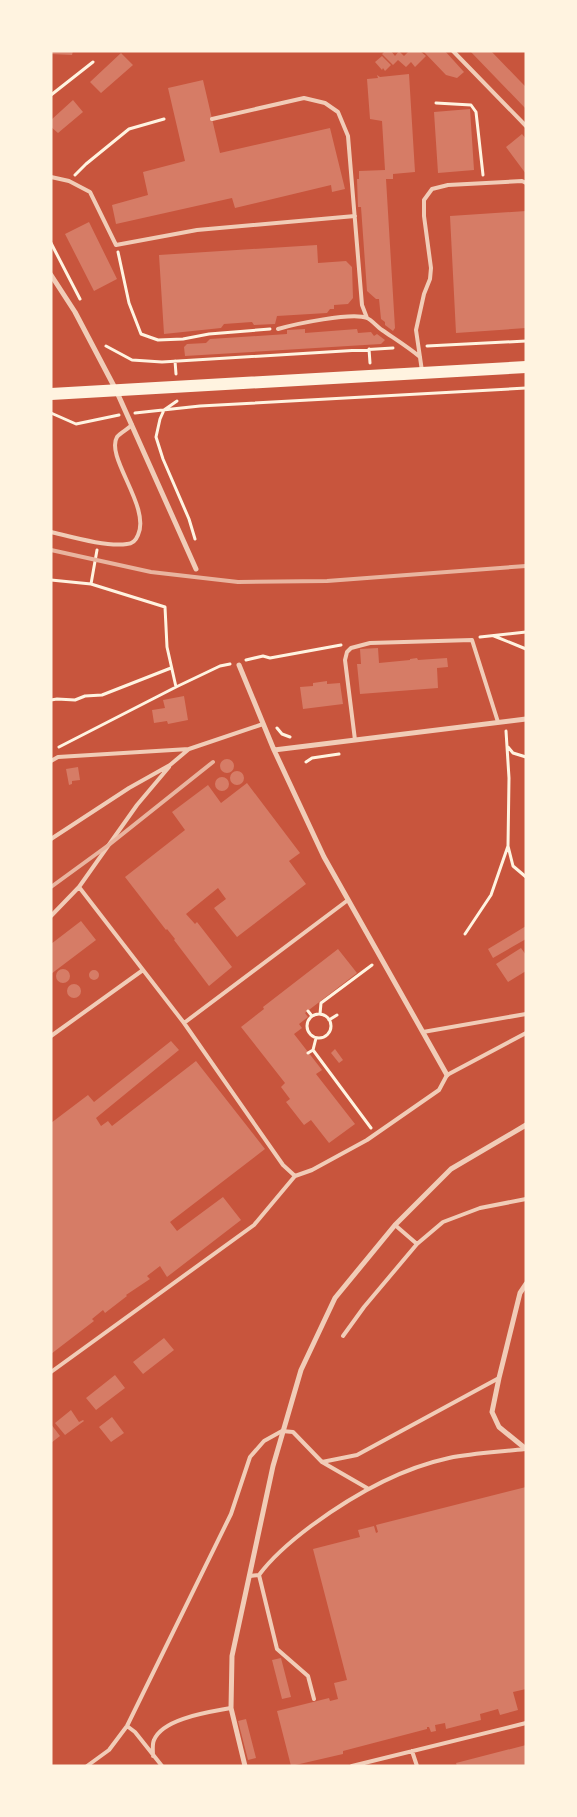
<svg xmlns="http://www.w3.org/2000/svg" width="577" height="1817" font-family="'Fira Sans Condensed',sans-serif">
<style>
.building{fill:#d67c66}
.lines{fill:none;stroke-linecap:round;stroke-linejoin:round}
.path{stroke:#fff3e0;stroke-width:3}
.service{stroke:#f1ccb7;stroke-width:4}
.minor{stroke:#f1ccb7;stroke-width:5}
.primary{stroke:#fff3e0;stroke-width:12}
.rail{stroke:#e9b49f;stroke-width:4}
</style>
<rect width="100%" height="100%" fill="#c8553d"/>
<!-- building -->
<path class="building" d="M51,51H73L72,55L51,54Z
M385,51H391L395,56L399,51L404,56L409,51H420L426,56L415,67L411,62L406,67L398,60L393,65L382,54Z
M423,51H445L464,72L457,78L446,75Z
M470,51H491L520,81L526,87V109Z
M121,53L133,65L101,93L90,82Z
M382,56L391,65L385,71L383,68L382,70L375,62Z
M409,74L415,172L393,174V179H386L395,328L393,331L385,325V322L381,319L379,299H376L367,291L361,207H358L357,179H359V171L385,170L382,121L370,119L367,79L378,78L377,75L380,77Z
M203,80L220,153L330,128L345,189L332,192L331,185L235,208L232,198L116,224L112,205L148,195L143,172L185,161L168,88Z
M73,100L83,112L58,133L51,127V120Z
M470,109L474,170L438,173L434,112Z
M522,134L526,139V174L506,147Z
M526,211V328L456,333L450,216Z
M89,222L117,279L94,291L65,234Z
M317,245L318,263L346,261L352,267L353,298L348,304L334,305V309H330L327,313L277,316L275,324L254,325L252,322L224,324L221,328L164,334L159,255Z
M305,329V333L357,329L358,333L371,332L374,336L377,334L385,340L381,344L185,356L184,347L187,344L206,343L210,339L287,334V330Z
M378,648L379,663L410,660V659L417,658L418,660L447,658L448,667L437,668L438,688L360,694L357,664H361L360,649Z
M327,681V684L340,683L343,704L303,709L300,687L313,686V683Z
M184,696L188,720L168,724L167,721L154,723L152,710L165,708L163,700Z
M220 766a7 7 0 1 1 14 0a7 7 0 1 1-14 0Z
M78,767L80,780L72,781V784L69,785L66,769Z
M230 778a7 7 0 1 1 14 0a7 7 0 1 1-14 0Z
M215 784a7 7 0 1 1 14 0a7 7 0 1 1-14 0Z
M247,783L300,853L289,861L306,884L237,937L214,908L226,899L218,888L186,914L195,924L197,922L232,967L209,986L174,940L175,939L167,929L166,930L125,877L185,830L172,812L208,785L221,803Z
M81,921L96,940L51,974V944Z
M526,926V939L493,958L488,949Z
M521,948L526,955V971L508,982L496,964Z
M338,949L357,973L305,1013L308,1017L299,1024L302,1028L294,1034L322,1070L316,1074L355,1124L329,1143L311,1120L304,1125L286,1102L290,1099L281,1087L285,1083L241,1027L264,1009L263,1007Z
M56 976a7 7 0 1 1 14 0a7 7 0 1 1-14 0Z
M89 975a5 5 0 1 1 10 0a5 5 0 1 1-10 0Z
M67 991a7 7 0 1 1 14 0a7 7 0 1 1-14 0Z
M171,1041L179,1050L96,1118L101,1126L108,1121L112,1126L196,1061L265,1149L170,1222L177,1231L223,1197L241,1220L167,1277L160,1266L147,1276L150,1279L126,1295L127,1296L105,1313L103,1310L92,1319L94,1321L51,1354V1123L88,1095L94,1102Z
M335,1049L343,1060L339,1063L331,1053Z
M164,1338L174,1350L143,1374L133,1362Z
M115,1375L125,1388L96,1410L86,1398Z
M71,1410L79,1422L83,1420L84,1421L65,1435L55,1423Z
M112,1417L124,1433L111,1442L99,1427Z
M51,1424L60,1436L51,1443Z
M526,1487V1689L513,1692L518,1710L500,1715L498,1709L480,1714L481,1720L446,1729L445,1723L435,1725L436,1731L431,1732L429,1727H427V1729L343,1751V1754L291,1766L277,1711L329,1698L330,1701L338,1699L334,1683L347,1680L313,1549L360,1537L358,1530L374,1526L376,1533L378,1532L376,1525Z
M281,1658L291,1697L282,1699L272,1660Z
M246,1719L256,1758L248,1760L238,1721Z
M526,1745V1766H457L456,1763Z"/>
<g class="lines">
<!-- path -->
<path class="path" d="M51,95L93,62
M436,103L471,105L476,112L483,175
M75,175L86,164L129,129L164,119
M51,243L80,299
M118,252L129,303L141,334L158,340L183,339L209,334L270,329
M106,346L132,360L162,362L393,348
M427,346L526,341
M369,349L370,363
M175,361L176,374
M177,401L164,410L160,419L156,437L163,459L189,519L195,539
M51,413L76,424L119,415
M135,413L200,406L526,388
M51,580L91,584L165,607L167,647L176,687
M91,584L97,550
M494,636L526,649
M480,637L526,632
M246,660L263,656L270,658L341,645
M51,700L57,699L75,700L85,696L102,695L171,668
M277,728L282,734L290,737
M59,747L176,687L220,666L230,664
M508,747L513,753L526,757
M306,762L312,758L339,754
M508,846L513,866L526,877
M465,934L491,895L508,846L509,778L506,731
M308,1011L312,1016
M307 1026a12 12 0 1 1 24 0a12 12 0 1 1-24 0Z
M320,1014L321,1003L372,965
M329,1020L337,1015
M313,1050L371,1128
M308,1053L313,1050L316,1038"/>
<!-- service -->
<path class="service" d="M453,51L526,126
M212,119L304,98L325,103L338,112L348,136L362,305L367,318
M51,177L69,181L90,192L116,245L197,230L355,216
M278,329C295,324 352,312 367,318C372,320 377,327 382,330C395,339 408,347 420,357
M422,371L416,330L424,294L430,279L431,268L424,216V200L432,189L448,185L522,181L526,183
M51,532C72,537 106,547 127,544C132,544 136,540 138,535C151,507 105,457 117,437C120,433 128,429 132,425
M355,740L345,660L347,652L351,648L370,643L472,640L498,722
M51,761L58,757L189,749
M51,839L129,788L170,765L189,749L263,724
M79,887L184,1023L283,1165L295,1176L312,1170L367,1140L439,1090L447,1075L526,1033
M51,916L79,887L137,805L169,767
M184,1023L348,900
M423,1032L526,1014
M51,1036L143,970
M395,1225L417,1244
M343,1336L364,1307L417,1244L443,1222L480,1208L526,1199
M51,1372L254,1225L295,1176
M322,1462L367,1488
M259,1575L277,1649L308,1676L314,1699
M250,1576L259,1575C273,1556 291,1541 311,1526C353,1495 398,1469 449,1458C474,1453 500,1452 525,1449
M127,1726L135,1732L162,1766
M412,1751L417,1766
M153,1756C153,1751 152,1744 154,1740C163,1718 210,1712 231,1708
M87,1766L109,1750L127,1726L231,1514L250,1457L264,1441L282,1431L293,1432L322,1462L357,1455L499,1378
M352,1766L526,1723"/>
<!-- minor -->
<path class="minor" d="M51,275L75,312L116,390L196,569
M239,665L274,750L324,857L447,1075
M274,750L526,719
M526,1284L520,1293L499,1378L492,1412L499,1427L526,1449
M245,1766L231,1708L232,1656L273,1466L301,1370L335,1298L395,1225L451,1169L526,1125"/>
<!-- primary -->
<path class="primary" d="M51,394L526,367"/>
<!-- rail -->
<path class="rail" d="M51,550L151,572L238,582L327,581L526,566
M51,887L110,844L213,762"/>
</g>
<!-- border -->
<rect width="577" height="1817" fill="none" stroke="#fff3e0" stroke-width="105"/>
</svg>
